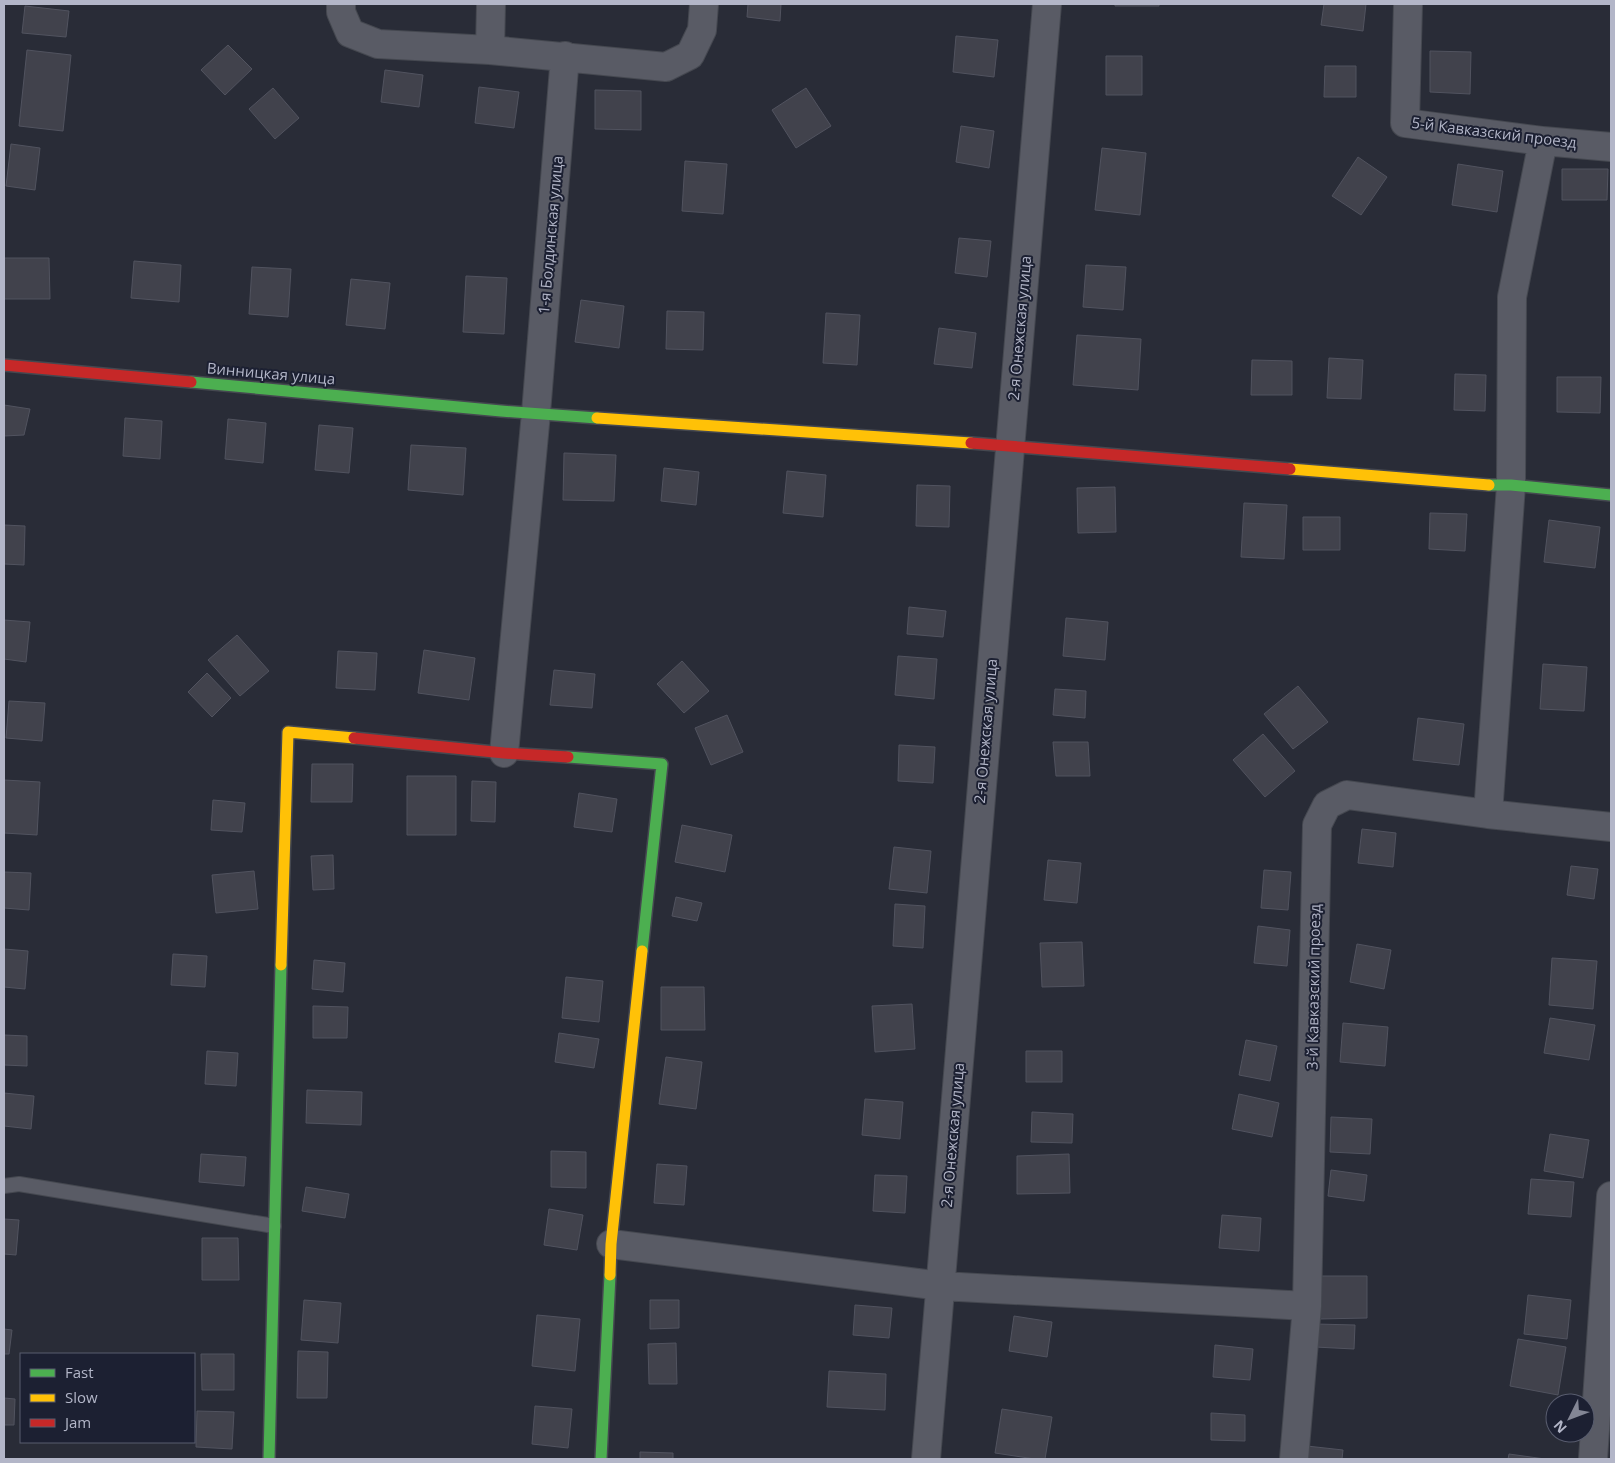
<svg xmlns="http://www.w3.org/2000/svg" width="1615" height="1463" font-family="'Open Sans',sans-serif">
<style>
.building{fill:#41424c;stroke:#51535f}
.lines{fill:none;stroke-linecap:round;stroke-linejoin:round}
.lane-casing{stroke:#454850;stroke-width:16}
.street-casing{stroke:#454850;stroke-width:30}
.fast-casing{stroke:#454850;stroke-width:14}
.slow-casing{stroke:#454850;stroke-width:14}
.jam-casing{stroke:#454850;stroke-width:14}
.lane{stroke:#595b65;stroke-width:14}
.street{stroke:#595b65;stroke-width:28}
.fast{stroke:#4caf50;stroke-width:11}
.slow{stroke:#ffc107;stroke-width:11}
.jam{stroke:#c62828;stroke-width:11}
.labels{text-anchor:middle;stroke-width:4;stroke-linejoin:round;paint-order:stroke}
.street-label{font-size:15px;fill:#b3b6c8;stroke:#1c2032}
</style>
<rect width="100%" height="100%" fill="#292c37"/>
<!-- building -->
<path class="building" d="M748,4H781L780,21L747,17Z
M1115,4H1159V6H1115Z
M1324,4H1366L1363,31L1321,25Z
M25,6L69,11L66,37L22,33Z
M956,36L998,40L994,77L953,72Z
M228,45L252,69L225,95L201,70Z
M27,50L71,55L63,131L19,126Z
M1430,51L1471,52L1470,94L1430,92Z
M1106,56H1142V95H1106Z
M1325,66H1356V97H1324Z
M385,70L423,75L419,107L381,102Z
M479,87L519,92L514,128L475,123Z
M273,88L299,118L275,139L249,109Z
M806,88L831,126L796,148L772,110Z
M595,90L641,91V130L595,129Z
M961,126L994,131L989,168L956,162Z
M11,144L40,148L35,190L6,186Z
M1102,148L1146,153L1140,215L1095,210Z
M1358,157L1387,177L1361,215L1332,196Z
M685,161L727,164L723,214L682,211Z
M1458,164L1503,171L1497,212L1452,205Z
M1562,169H1608L1607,200H1562Z
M959,238L991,241L987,277L955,273Z
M4,258H49L50,299H4Z
M134,261L181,265L179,302L131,298Z
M1086,265L1126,267L1123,310L1083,307Z
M252,267L291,269L288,317L249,314Z
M466,276L507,278L504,334L463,332Z
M351,279L390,283L385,329L346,325Z
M581,300L624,306L619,348L575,342Z
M667,311L704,312L703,350L666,349Z
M826,313L860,315L857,365L823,363Z
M939,328L976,333L972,368L934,364Z
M1077,335L1141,339L1138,390L1073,385Z
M1329,358L1363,360L1361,399L1327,398Z
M1252,360L1292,361V395H1251Z
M1455,374L1486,375L1485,411L1454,410Z
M1557,377H1601L1600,413L1557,412Z
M4,405L30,409L24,435L4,436Z
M125,418L162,421L160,459L123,456Z
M228,419L266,423L263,463L225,459Z
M319,425L353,428L349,473L315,470Z
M411,445L466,448L463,495L408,490Z
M564,453L616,455L614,501L563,500Z
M664,468L699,472L696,505L661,501Z
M787,471L826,475L823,517L783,513Z
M917,485L950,486L949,527L916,526Z
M1115,487L1116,532L1078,533L1077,488Z
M1244,503L1287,505L1284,559L1241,557Z
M1430,513L1467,514L1465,551L1429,549Z
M1303,517H1340V550H1303Z
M1549,520L1600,527L1595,568L1544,562Z
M4,525L25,526L24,565L4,564Z
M909,607L946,611L943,637L907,634Z
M1066,618L1108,622L1105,660L1063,656Z
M4,620L30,622L26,662L4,659Z
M237,635L269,671L240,696L208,660Z
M424,650L475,658L469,700L418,693Z
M338,651L377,653L375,690L336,688Z
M898,656L937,659L934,699L895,695Z
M682,661L709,691L684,713L657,684Z
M1543,664L1587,667L1584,711L1540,709Z
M554,670L595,674L592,708L550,705Z
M207,673L231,698L212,717L188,692Z
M1298,686L1328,722L1293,749L1264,714Z
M1055,689L1086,691L1085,718L1053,715Z
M9,701L45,703L42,741L6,738Z
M727,715L743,752L711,765L695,728Z
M1418,718L1464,724L1459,765L1413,760Z
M1263,734L1295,771L1265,797L1233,760Z
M1053,742H1088L1090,776H1056Z
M899,745L935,747L933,783L898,781Z
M312,764H353L352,802H311Z
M407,776H456V835H407Z
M4,780L40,782L37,835L4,833Z
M472,781L496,782L495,822L471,821Z
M579,793L617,799L612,832L574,827Z
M213,800L245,803L242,832L211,830Z
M682,825L732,835L725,872L675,862Z
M1362,829L1396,833L1393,867L1358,863Z
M894,847L931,851L927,893L889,889Z
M333,855L334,889L313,890L311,856Z
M1048,860L1081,863L1077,903L1044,900Z
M1571,866L1598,869L1594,899L1567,895Z
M1264,870L1291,872L1288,910L1261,908Z
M254,871L258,909L216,913L212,875Z
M4,872L31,873L29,910L4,908Z
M676,897L702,903L697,921L672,916Z
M895,904L925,906L923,948L893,946Z
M1258,926L1290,930L1287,966L1254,963Z
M1082,942L1084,986L1042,987L1040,943Z
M1357,944L1391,950L1384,989L1350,982Z
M4,949L28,951L25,989L4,987Z
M173,954L207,956L205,987L171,985Z
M1552,958L1597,961L1593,1009L1549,1005Z
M314,960L345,963L343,992L312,989Z
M566,977L603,981L599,1022L562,1018Z
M661,987H704L705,1030H661Z
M912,1004L915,1049L875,1052L872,1006Z
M313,1006L348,1007L347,1038H313Z
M1550,1018L1595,1025L1589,1060L1544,1053Z
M1343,1023L1388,1027L1385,1066L1340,1062Z
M559,1033L599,1039L594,1068L555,1062Z
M4,1035L27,1036V1066L4,1065Z
M1246,1040L1277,1046L1270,1081L1239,1075Z
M207,1051L238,1053L236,1086L205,1084Z
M1026,1051H1062V1082H1026Z
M666,1057L702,1062L696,1109L659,1104Z
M307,1090L362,1092L361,1125L306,1123Z
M4,1093L34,1096L31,1129L4,1126Z
M1239,1094L1279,1103L1272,1137L1232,1129Z
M865,1099L903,1102L900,1139L862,1135Z
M1032,1112L1073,1114L1072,1143L1031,1142Z
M1331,1117L1372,1119L1370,1154L1330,1152Z
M1550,1134L1589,1140L1583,1178L1544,1171Z
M551,1151L586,1152V1188L551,1187Z
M201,1154L246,1157L244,1186L199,1182Z
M1069,1154L1070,1193L1017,1194V1156Z
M657,1164L687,1166L684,1205L654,1203Z
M1331,1170L1367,1175L1364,1201L1328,1196Z
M875,1175L907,1176L905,1213L873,1211Z
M1531,1179L1574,1182L1571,1217L1528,1214Z
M306,1187L349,1194L345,1218L302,1211Z
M549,1209L583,1215L577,1250L544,1245Z
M1222,1215L1261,1218L1259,1251L1219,1248Z
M4,1219L19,1220L16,1255L4,1254Z
M202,1238H238L239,1280H202Z
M1318,1276H1367V1318L1319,1319Z
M1528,1295L1571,1300L1567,1339L1524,1334Z
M304,1300L341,1303L338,1343L301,1340Z
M650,1300H679V1328L650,1329Z
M855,1305L892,1308L889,1338L853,1335Z
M537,1315L580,1319L575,1371L532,1366Z
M1014,1316L1052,1322L1047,1357L1009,1351Z
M1316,1324L1355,1325L1354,1349L1315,1347Z
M4,1329L12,1330L9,1354H4Z
M1518,1339L1566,1347L1558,1395L1510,1386Z
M676,1343L677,1384H649L648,1344Z
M1215,1345L1253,1349L1250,1380L1213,1377Z
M298,1351L328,1352L327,1398H297Z
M201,1354H234V1390H202Z
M829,1371L886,1374L885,1410L827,1407Z
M4,1398L15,1399L14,1425H4Z
M535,1406L572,1409L568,1448L532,1444Z
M1002,1409L1052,1417L1045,1459H1035L995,1453Z
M197,1411L234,1412L232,1449L196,1447Z
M1211,1413L1245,1415V1441L1211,1440Z
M1307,1446L1343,1450L1342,1459H1305Z
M640,1452L673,1453V1459H640Z
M1509,1454L1545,1459H1508Z"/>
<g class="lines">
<!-- lane casing -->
<g class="lane-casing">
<path id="lane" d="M4,1186L19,1184L274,1226"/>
</g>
<!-- street casing -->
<g class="street-casing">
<path id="street" d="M341,4V12L350,33L378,44L490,50L666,67L690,55L702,30L704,4
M1408,4L1405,123L1543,141L1611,147
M490,50L491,4
M504,753L536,413L565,56
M1488,814L1511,485L1512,297L1543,141
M611,1244L941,1286L1307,1306
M926,1459L1047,4
M1294,1459L1307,1306L1317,825L1327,805L1347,795L1488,814L1611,827
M1593,1459L1611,1196"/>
</g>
<!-- fast casing -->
<g class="fast-casing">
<path id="fast" d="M191,382L501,411L597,418
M1489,485H1511L1611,495
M568,757L662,764L642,951
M269,1459L281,965
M601,1459L610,1275"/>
</g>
<!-- slow casing -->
<g class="slow-casing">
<path id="slow" d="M597,418L971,443
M1290,469L1489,485
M281,965L288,732L354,738
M610,1275L611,1244L642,951"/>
</g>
<!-- jam casing -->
<g class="jam-casing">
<path id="jam" d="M4,365L191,382
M971,443L1290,469
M354,738L504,753L568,757"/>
</g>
<!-- lane -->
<use href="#lane" class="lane"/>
<!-- street -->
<use href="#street" class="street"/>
<!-- fast -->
<use href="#fast" class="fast"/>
<!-- slow -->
<use href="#slow" class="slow"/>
<!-- jam -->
<use href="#jam" class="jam"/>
</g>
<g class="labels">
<!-- street labels -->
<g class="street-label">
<text transform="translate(1494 133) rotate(7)" y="5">5-й Кавказский проезд</text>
<text transform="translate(551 235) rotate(-85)" y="5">1-я Болдинская улица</text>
<text transform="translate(1020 328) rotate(-85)" y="5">2-я Онежская улица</text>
<text transform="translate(271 374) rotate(5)" y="5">Винницкая улица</text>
<text transform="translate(986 731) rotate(-85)" y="5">2-я Онежская улица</text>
<text transform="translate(1314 987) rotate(-89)" y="5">3-й Кавказский проезд</text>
<text transform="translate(953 1135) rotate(-85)" y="5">2-я Онежская улица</text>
</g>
</g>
<!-- border -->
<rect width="1615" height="1463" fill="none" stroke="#b3b6c8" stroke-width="10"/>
<!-- legend -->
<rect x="20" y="1353" width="175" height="90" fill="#1c2032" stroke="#585c6e"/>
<rect x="30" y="1369" width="25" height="8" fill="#4caf50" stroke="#585c6e"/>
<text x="65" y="1378" font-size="15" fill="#b3b6c8">Fast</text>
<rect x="30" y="1394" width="25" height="8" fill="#ffc107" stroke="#585c6e"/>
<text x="65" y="1403" font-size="15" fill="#b3b6c8">Slow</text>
<rect x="30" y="1419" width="25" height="8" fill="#c62828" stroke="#585c6e"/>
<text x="65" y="1428" font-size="15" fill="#b3b6c8">Jam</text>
<!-- north arrow -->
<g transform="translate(1570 1418) rotate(228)"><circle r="24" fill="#1c2032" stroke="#585c6e"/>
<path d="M0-4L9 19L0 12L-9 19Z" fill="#838695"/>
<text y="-8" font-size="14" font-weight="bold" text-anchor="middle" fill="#b3b6c8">N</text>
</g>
</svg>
